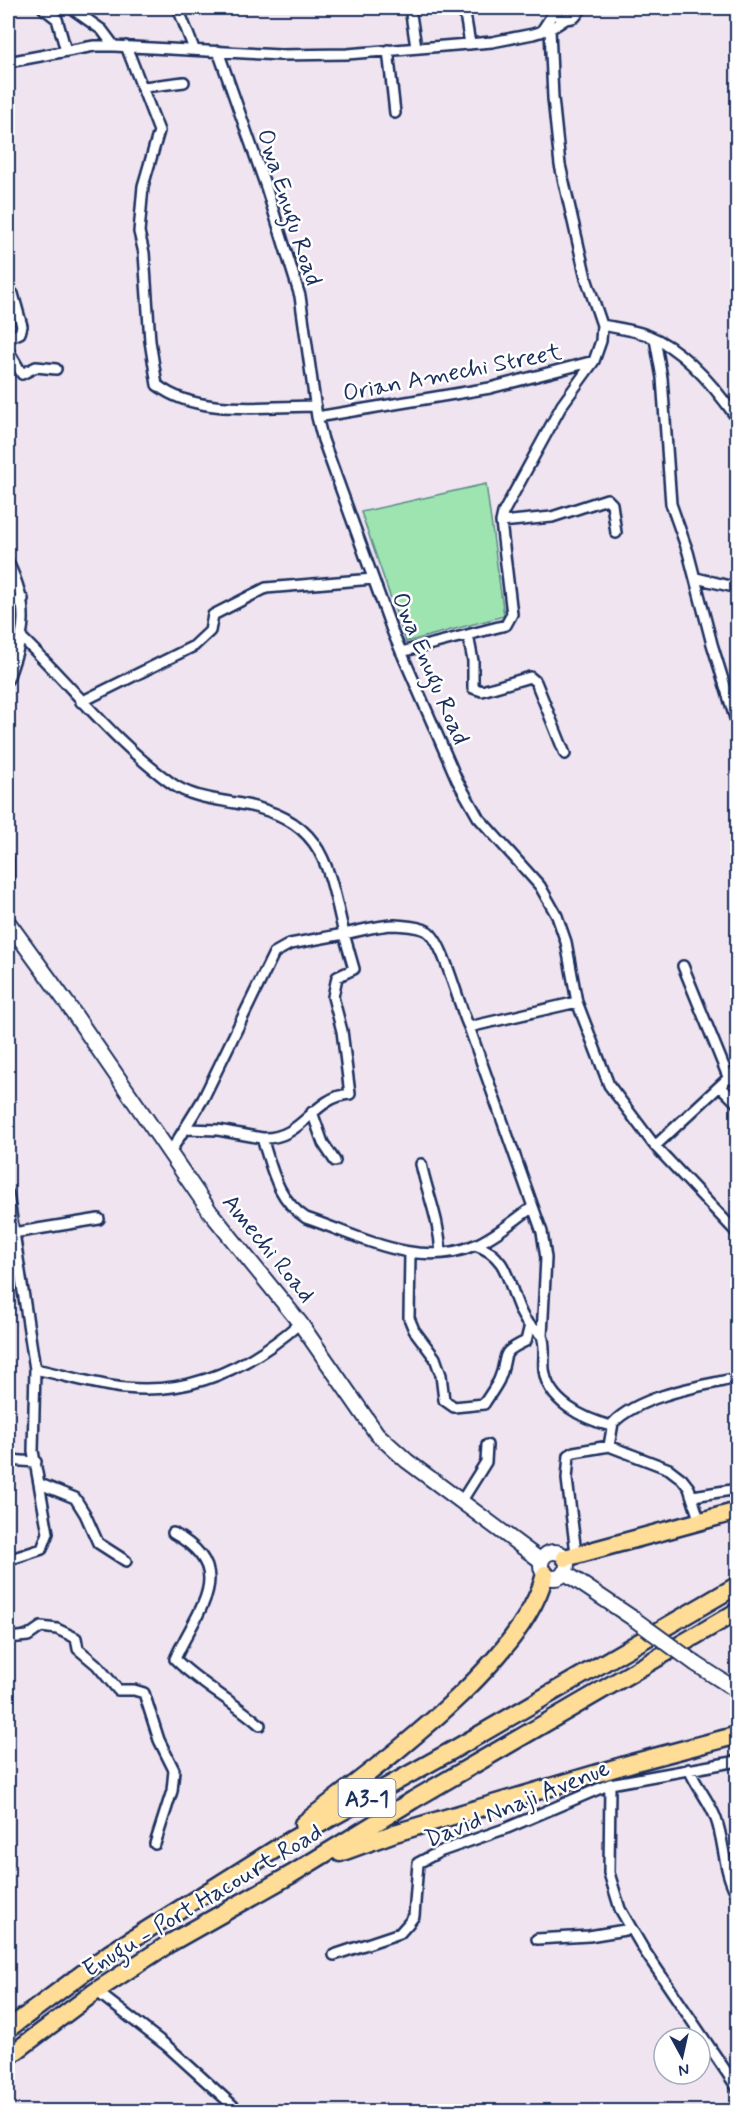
<svg xmlns="http://www.w3.org/2000/svg" width="745" height="2119" font-family="Mynerve,sans-serif">
<style>
.park{fill:#9ee4b1;stroke:#5c8a88;stroke-width:1.5}
.lines{fill:none;stroke-linecap:round;stroke-linejoin:round}
.minor-casing{stroke:#1b2f5e;stroke-width:14}
.secondary-casing{stroke:#1b2f5e;stroke-width:18}
.trunk-casing{stroke:#1b2f5e;stroke-width:21}
.minor{stroke:#fff;stroke-width:9}
.secondary{stroke:#fff;stroke-width:14}
.trunk{stroke:#ffdd96;stroke-width:16}
.secondary-bridge-casing{stroke:#1b2f5e;stroke-width:18;stroke-linecap:butt}
.secondary-bridge{stroke:#fff;stroke-width:14}
.labels{text-anchor:middle;stroke-width:5;stroke-linejoin:round;paint-order:stroke}
.shield{fill:#fff;stroke:#5f6d8e;stroke-width:1.5}
.shield-label{font-size:22px;font-weight:bold;fill:#1b2f5e}
.street-label{font-size:24px;fill:#1b2f5e;stroke:#fff}
</style>
<rect width="100%" height="100%" fill="#efe4ef"/>
<filter id="ink" filterUnits="userSpaceOnUse"><feTurbulence type="fractalNoise" baseFrequency=".0167" numOctaves="2"/><feDisplacementMap in="SourceGraphic" scale="12" xChannelSelector="R" yChannelSelector="G"/><feConvolveMatrix kernelMatrix="1 2 1 2 8 2 1 2 1" color-interpolation-filters="sRGB"/></filter>
<g filter="url(#ink)">
<!-- park -->
<path class="park" d="M486,484L504,616L406,642L361,512Z"/>
<g class="lines">
<!-- minor casing -->
<g class="minor-casing">
<path id="minor" d="M43,8L57,19L66,51
M71,8L102,30L114,46
M178,8L194,49
M410,8L416,47
M464,8L470,44
M553,8C556,18 565,21 575,17L582,8
M541,32L554,12
M126,46L159,131L143,186L139,232L144,253L150,341L157,385C197,417 267,406 316,406
M388,50L395,113
M218,51L266,187L300,296L317,417L323,440L393,633L457,780L478,817L540,886L557,916L566,942L577,1002L609,1085L655,1146L738,1234
M8,62L94,46H114L280,55L347,54L492,42L533,34L550,29L566,19
M144,87L184,82
M8,295L13,294L22,326L20,333L8,338
M602,325C617,328 633,330 647,335C684,349 716,388 738,420
M655,339L662,378L671,504L688,552L712,644L738,728
M8,350L22,374L36,367L56,369
M317,417L490,388L594,361
M501,522L552,517L607,499L612,504L616,533
M8,562C31,610 25,630 8,679
M696,578L738,588
M8,605L23,599
M468,635L473,661V688L482,691L530,677L536,682L565,754
M21,637C72,686 113,741 171,783C190,797 213,799 236,803C322,818 327,859 344,934L290,944L274,953L203,1099L169,1154
M401,652L506,625L512,614L501,522L503,513L562,405L594,361L601,341L602,325L586,278L560,165L553,98L550,29
M81,702L194,646L210,631L213,615L266,588L373,579
M8,859V901
M683,966L729,1079
M469,1027L577,1002
M721,1087L738,1104
M312,1112L323,1143L335,1161
M187,1129L218,1130L262,1138C272,1169 277,1199 306,1218C360,1236 418,1270 475,1245C496,1236 514,1220 533,1207
M262,1138C303,1140 312,1097 350,1094L342,1031L333,997L337,977L354,969L344,934C360,931 378,925 395,925C404,926 419,926 427,931C444,941 458,1005 469,1027L542,1232L546,1258L542,1336
M655,1146L738,1069
M421,1164C428,1196 439,1219 441,1253
M8,1194L35,1369L33,1451L48,1533L42,1549L8,1560
M13,1233L99,1219
M475,1245C513,1257 507,1291 525,1320C529,1326 537,1330 542,1336C546,1346 543,1358 544,1369C547,1402 584,1419 611,1426
M410,1253L409,1318L414,1330L435,1358L441,1375L444,1400L454,1407L484,1404C489,1396 495,1388 499,1380C510,1355 496,1355 526,1341L530,1325
M35,1369C64,1375 95,1385 125,1388C193,1395 250,1367 300,1323
M609,1446L613,1423C638,1397 694,1387 728,1380
M8,1460L36,1462
M40,1484L75,1498L85,1514L98,1543L126,1561
M693,1496L738,1489
M461,1502L486,1462L487,1445
M173,1533C240,1570 197,1609 175,1659C200,1684 233,1701 260,1725
M576,1553L567,1479L569,1455L574,1452L609,1446L669,1469L682,1479L689,1488L700,1522
M8,1638L28,1636L41,1627L57,1629L76,1638L78,1649L97,1665L118,1690H134L144,1693L159,1740L174,1770L172,1791L155,1844
M689,1769C696,1786 710,1802 716,1819C725,1843 723,1873 738,1896
M610,1784L609,1873L620,1909L644,1950L738,2089
M537,1939L589,1936L631,1929
M334,1955L400,1933L408,1924L414,1916L418,1863L439,1852L507,1828L610,1784L738,1761
M96,1991L167,2046L240,2112"/>
</g>
<!-- secondary casing -->
<g class="secondary-casing">
<path id="secondary" d="M8,922L66,1002L211,1213L300,1323L377,1434L407,1461L540,1560
M541 1565a13 13 0 1 1 26 0a13 13 0 1 1-26 0Z
M564,1572L634,1619
M696,1664L738,1691"/>
</g>
<!-- trunk casing -->
<g class="trunk-casing">
<path id="trunk" d="M565,1558L738,1511
M303,1824C375,1767 523,1664 545,1574
M340,1853L395,1833L632,1763L738,1735
M8,2029L110,1953L282,1845L453,1750L738,1585
M8,2057L96,1991L170,1943L292,1874L413,1800L738,1611"/>
</g>
<!-- minor -->
<use href="#minor" class="minor"/>
<!-- secondary -->
<use href="#secondary" class="secondary"/>
<!-- trunk -->
<use href="#trunk" class="trunk"/>
<!-- secondary-bridge casing -->
<g class="secondary-bridge-casing">
<path id="secondary-bridge" d="M634,1619L696,1664"/>
</g>
<!-- secondary-bridge -->
<use href="#secondary-bridge" class="secondary-bridge"/>
</g>
</g>
<g class="labels">
<!-- shield labels -->
<rect class="shield" x="338.5" y="1779" width="57" height="38" rx="4.5"/>
<g class="shield-label">
<text x="367" y="1806">A3-1</text>
</g>
<!-- street labels -->
<g class="street-label">
<text transform="translate(290 207) rotate(72)" y="8">Owa Enugu Road</text>
<text transform="translate(452 372) rotate(-11)" y="8">Orian Amechi Street</text>
<text transform="translate(431 668) rotate(67)" y="8">Owa Enugu Road</text>
<text transform="translate(269 1248) rotate(51)" y="8">Amechi Road</text>
<text transform="translate(517 1803) rotate(-22)" y="8">David Nnaji Avenue</text>
<text transform="translate(202 1900) rotate(-31)" y="8">Enugu - Port Hacourt Road</text>
</g>
</g>
<!-- margin -->
<rect width="745" height="2119" fill="none" stroke="#fff" stroke-width="30"/>
<rect x="15" y="15" width="715" height="2089" fill="none" stroke="#1b2f5e" stroke-width="2" filter="url(#ink)"/>
<!-- north arrow -->
<g transform="translate(682 2056) rotate(172)"><circle r="28" fill="#ffffff" stroke="#a4acbf" stroke-width="1.5"/>
<path d="M0-4.5L10 22L0 15L-10 22Z" fill="#1b2f5e"/>
<text y="-9" font-size="16" font-weight="bold" text-anchor="middle" fill="#1b2f5e">N</text>
</g>
</svg>
